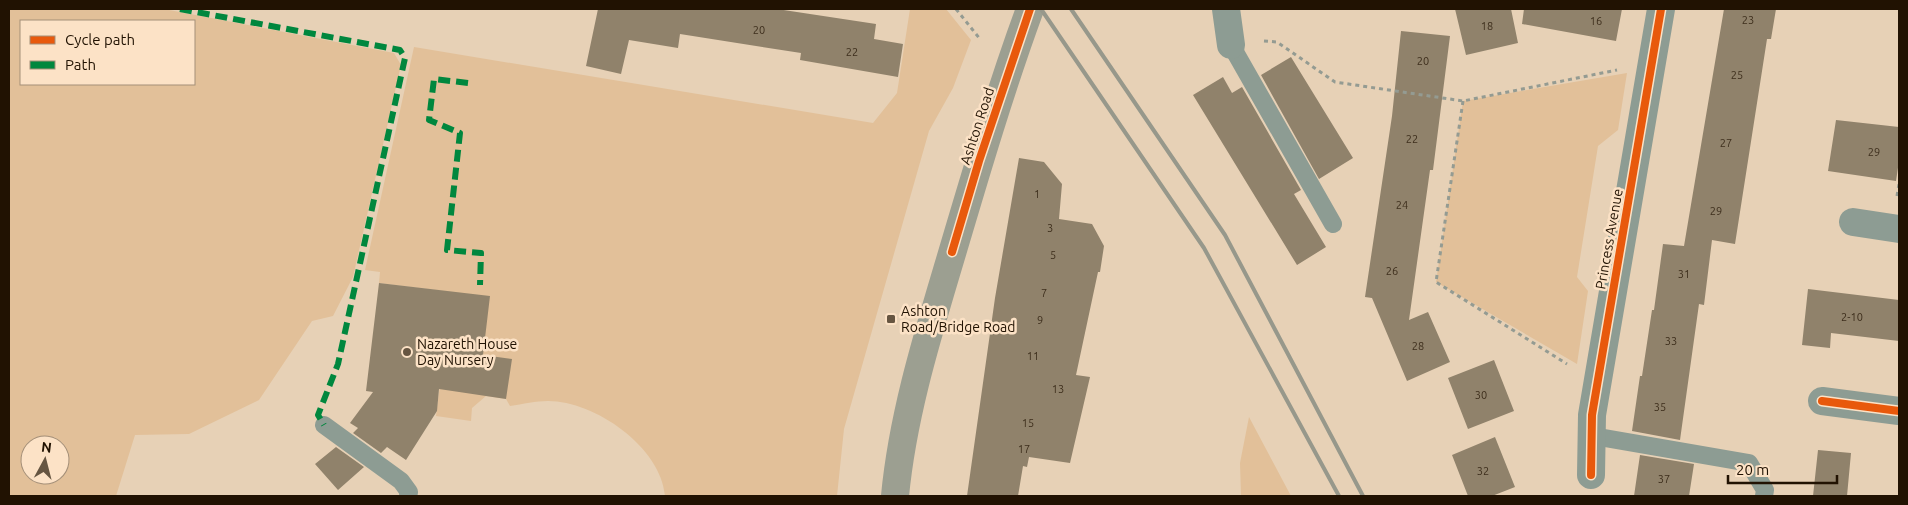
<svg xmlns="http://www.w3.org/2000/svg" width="1908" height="505" font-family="Ubuntu,sans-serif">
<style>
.green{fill:#e2c099;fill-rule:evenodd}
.building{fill:#90826b}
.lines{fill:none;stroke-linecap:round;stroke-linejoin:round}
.path{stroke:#949b92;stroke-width:3;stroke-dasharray:4 4;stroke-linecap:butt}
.service{stroke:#8d9c93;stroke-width:18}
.minor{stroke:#8d9c93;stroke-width:28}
.primary{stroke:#9c9f91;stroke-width:28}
.rail{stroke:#97988b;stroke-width:4}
.quiet{stroke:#00873e;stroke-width:6;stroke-dasharray:12 6;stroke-linecap:butt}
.cycleway-casing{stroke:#fce2c6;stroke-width:11}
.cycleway{stroke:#e8590c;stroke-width:8}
.poi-dot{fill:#665541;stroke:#fce2c6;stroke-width:2}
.labels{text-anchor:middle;stroke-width:5;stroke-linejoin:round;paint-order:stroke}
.number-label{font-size:11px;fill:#3d2e1c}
.street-label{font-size:14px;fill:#211202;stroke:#fce2c6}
.poi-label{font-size:14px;fill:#211202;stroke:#fce2c6;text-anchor:start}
</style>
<rect width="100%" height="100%" fill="#e7d1b6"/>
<!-- green -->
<path class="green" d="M9,9H164L394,53L401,65L353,277L333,316L312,321L259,400L189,434L135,435L116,496H9ZM194,21V84H21V21ZM30,445H60V475H30Z
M910,9H946L971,40L953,88L929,131L844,429L837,496H665C661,447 595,401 548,401C536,401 523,404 510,406L506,399L486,396L472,408L471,421L436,416L446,337L490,297L379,283L380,272L365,270L414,47L873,123L897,93Z
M1627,73L1618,130L1598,146L1577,277L1588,291L1577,364L1436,282L1463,101Z
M1249,417L1291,496H1241L1240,463Z"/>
<!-- building -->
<path class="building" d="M598,9H777L876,24L874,39L903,44L898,77L800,60L801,53L680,34L678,48L629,40L621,74L586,66Z
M1455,9H1511L1518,43L1466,55Z
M1524,9H1622L1616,41L1522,24Z
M1724,9H1776L1771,39H1767L1735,244L1712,240L1704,305L1699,304L1680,440L1632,431L1640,376H1642L1652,310H1654L1663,244L1684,246Z
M1401,31L1450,36L1433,170H1430L1409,320L1428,312L1450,362L1407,381L1372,298L1365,297L1392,116Z
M1291,57L1353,158L1319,179L1261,75Z
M1223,77L1232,93L1242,87L1301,190L1294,194L1326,247L1297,265L1193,95Z
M1836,120L1899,127V161L1896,181L1828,171Z
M1019,158L1044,162L1062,184L1059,219L1092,224L1104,246L1100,272H1098L1076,375L1090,377L1070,463L1029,457L1027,467L1023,466L1018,496H967L995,298Z
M379,283L490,296L483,355L512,359L506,399L439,389L437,411L406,460L387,447L381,453L353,433L358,428L350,423L373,392L366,391Z
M1808,289L1899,300V341L1831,333L1830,348L1802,345Z
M1494,360L1514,411L1468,429L1448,378Z
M1495,437L1515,487L1492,496H1468L1452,455Z
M336,447L364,467L338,490L315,464Z
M1818,450L1851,453L1847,496H1813Z
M1640,455L1694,464L1689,496H1634Z"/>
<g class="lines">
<!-- path -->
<path class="path" d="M956,9L980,39
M1264,41L1277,42L1335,82L1463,101L1617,70
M1463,101L1436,282L1567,364
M1897,196L1899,184"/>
<!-- service -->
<path class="service" d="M1231,45L1333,224
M324,425L401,481L409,492L408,496
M1593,436L1749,463L1765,490L1764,496"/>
<!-- minor -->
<path class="minor" d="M1226,9L1231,45
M1853,222L1899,229
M1822,401L1899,411
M1591,475L1592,415L1661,9"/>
<!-- primary -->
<path class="primary" d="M895,496C903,412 929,331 953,250C977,169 1001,88 1030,9"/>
<!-- rail -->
<path class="rail" d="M1041,9L1204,248L1339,496
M1071,9L1225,235L1363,496"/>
<!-- quiet -->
<path class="quiet" d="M180,9L400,50L405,58L338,364L318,415L324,425
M468,83L434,79L429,120L460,133L447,250L481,253L480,285"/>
<!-- cycleway casing -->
<g class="cycleway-casing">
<path id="cycleway" d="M952,252L979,161L1030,9
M1822,401L1899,411
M1591,475L1592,415L1661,9"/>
</g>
<!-- cycleway -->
<use href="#cycleway" class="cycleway"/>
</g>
<!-- markers -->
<g class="poi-dot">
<rect x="886" y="314" width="10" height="10" rx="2.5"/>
<circle cx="407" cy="352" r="5"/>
</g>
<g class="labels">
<!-- number labels -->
<g class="number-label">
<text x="1748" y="24">23</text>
<text x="1596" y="25">16</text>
<text x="1487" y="30">18</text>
<text x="759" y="34">20</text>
<text x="852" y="56">22</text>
<text x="1423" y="65">20</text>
<text x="1737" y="79">25</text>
<text x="1412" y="143">22</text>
<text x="1726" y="147">27</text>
<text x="1874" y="156">29</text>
<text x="1037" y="198">1</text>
<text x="1402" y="209">24</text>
<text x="1716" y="215">29</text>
<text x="1050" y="232">3</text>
<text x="1053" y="259">5</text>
<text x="1392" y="275">26</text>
<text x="1684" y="278">31</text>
<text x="1044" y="297">7</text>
<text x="1852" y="321">2-10</text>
<text x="1040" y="324">9</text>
<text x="1671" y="345">33</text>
<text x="1418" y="350">28</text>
<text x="1033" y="360">11</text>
<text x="1058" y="393">13</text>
<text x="1481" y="399">30</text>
<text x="1660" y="411">35</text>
<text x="1028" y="427">15</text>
<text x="1024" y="453">17</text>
<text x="1483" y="475">32</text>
<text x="1664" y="483">37</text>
</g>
<!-- street labels -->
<g class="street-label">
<text transform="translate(977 126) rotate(-72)" y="5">Ashton Road</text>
<text transform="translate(1609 239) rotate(-80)" y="5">Princess Avenue</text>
</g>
<!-- poi labels -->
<g class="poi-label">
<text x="901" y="316">Ashton<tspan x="901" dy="16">Road/Bridge Road</tspan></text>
<text x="417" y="349">Nazareth House<tspan x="417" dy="16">Day Nursery</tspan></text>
</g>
</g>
<!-- border -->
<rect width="1908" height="505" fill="none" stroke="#211202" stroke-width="20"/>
<!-- legend -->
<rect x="20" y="20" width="175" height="65" fill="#fce2c6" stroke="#a48f78"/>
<rect x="30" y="36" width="25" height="8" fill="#e8590c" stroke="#a48f78"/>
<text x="65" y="45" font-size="15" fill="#211202">Cycle path</text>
<rect x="30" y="61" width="25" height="8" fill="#00873e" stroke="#a48f78"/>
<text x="65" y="70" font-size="15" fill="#211202">Path</text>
<!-- north arrow -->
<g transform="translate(45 460) rotate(7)"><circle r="24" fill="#fce2c6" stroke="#a48f78"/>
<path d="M0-4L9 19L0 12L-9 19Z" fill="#665541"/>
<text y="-8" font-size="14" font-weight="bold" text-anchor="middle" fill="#211202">N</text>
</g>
<!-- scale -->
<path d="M1728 475v8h109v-8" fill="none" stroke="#211202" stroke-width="2.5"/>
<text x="1736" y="475" font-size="15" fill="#211202" stroke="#fce2c6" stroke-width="4" paint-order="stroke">20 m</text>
</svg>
